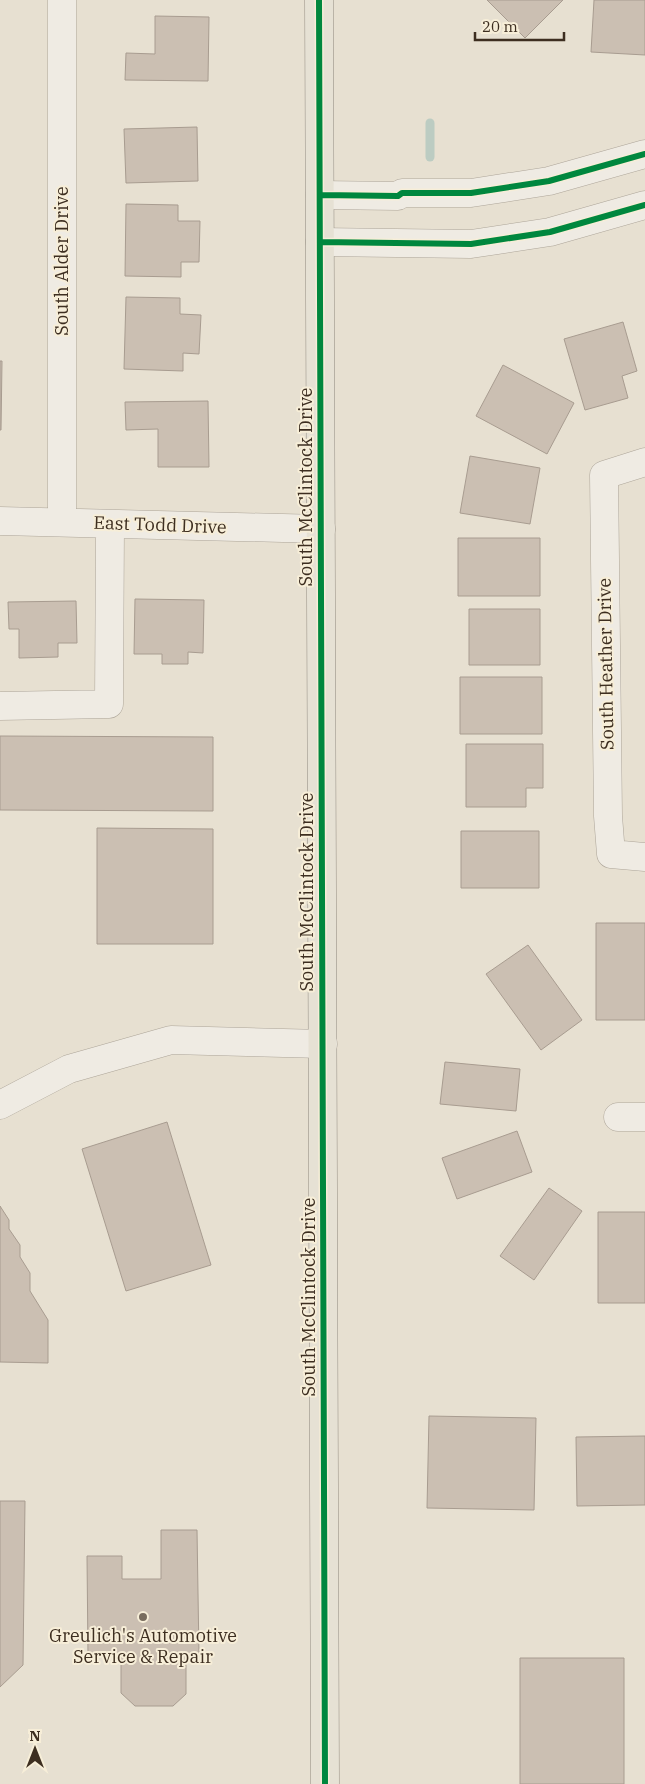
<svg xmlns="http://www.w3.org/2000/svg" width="645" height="1784" font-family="'IBM Plex Serif',serif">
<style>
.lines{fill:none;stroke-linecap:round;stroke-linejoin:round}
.stream{stroke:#bcccc2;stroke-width:9}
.building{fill:#cbbfb2;stroke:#a89c90}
.minor-casing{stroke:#ada599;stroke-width:29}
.major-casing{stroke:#928b80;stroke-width:29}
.minor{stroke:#efebe3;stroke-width:28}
.major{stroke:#e6e1d4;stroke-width:28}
.cycleway-casing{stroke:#f7eed8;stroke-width:9}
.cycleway{stroke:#00873e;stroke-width:6}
.poi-dot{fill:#786c5e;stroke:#f7eed8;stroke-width:2}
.labels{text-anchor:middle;stroke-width:4;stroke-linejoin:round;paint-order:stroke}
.street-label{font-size:18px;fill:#3d2e20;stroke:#f7eed8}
.poi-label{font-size:18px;fill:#3d2e20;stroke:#f7eed8}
</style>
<rect width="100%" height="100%" fill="#e7e0d1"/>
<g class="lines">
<!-- stream -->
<path class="stream" d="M430,123V157"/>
</g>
<!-- building -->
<path class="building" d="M487,0H563L525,38Z
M594,0H645V55L591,52Z
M155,16L209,17L208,81L125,80L126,53L155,54Z
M197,127L198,181L126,183L124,129Z
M126,204L178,205V221H200L199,262H181V277L125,276Z
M126,297L180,298V314L201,315L199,354L183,353V371L124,369Z
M623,322L637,371L622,376L628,398L585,410L564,339Z
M0,361H2L1,430H0Z
M503,365L574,403L547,454L476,416Z
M208,401L209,467H158V429L126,430L125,402Z
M470,456L540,468L530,524L460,513Z
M458,538H540V596H458Z
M135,599L204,600L203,653L188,652V664H162V654H134Z
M76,601L77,643H58V657L19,658V629H9L8,602Z
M469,609H540V665H469Z
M460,677H542V734H460Z
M0,736L213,737V811L0,810Z
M466,744H543V788H526V807H466Z
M97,828L213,829V944H97Z
M461,831H539V888H461Z
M596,923H645V1020H596Z
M528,945L582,1020L541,1050L486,974Z
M445,1062L520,1069L516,1111L440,1104Z
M167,1122L211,1265L126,1291L82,1149Z
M517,1131L532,1172L457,1199L442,1158Z
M549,1188L582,1211L534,1280L500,1256Z
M0,1206L9,1220V1229L20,1245V1257L30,1273V1291L48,1320V1363L0,1362Z
M598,1212H645V1303H598Z
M429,1416L536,1418L534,1510L427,1508Z
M645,1436V1505L577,1506L576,1437Z
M0,1501H25L23,1665L0,1687Z
M161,1530H197L199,1656H186V1694L173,1706H135L121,1693V1655L88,1656L87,1556H122V1579H161Z
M520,1658H624V1784H520Z"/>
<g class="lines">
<!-- minor casing -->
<g class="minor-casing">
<path id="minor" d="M62,0V521
M320,195L398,196L402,193H471L549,181L645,154
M320,242L471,244L550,232L645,205
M645,462L604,475L608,816L611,854L645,857
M0,521L321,529
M0,706L109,704L110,525
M0,1105L69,1069L171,1040L323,1044
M618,1117H645"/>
</g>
<!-- major casing -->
<g class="major-casing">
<path id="major" d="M319,0L325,1784"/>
</g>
<!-- minor -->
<use href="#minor" class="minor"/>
<!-- major -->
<use href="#major" class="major"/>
<!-- cycleway casing -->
<g class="cycleway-casing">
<path id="cycleway" d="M319,0L325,1784
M320,195L398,196L402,193H471L549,181L645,154
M320,242L471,244L550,232L645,205"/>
</g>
<!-- cycleway -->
<use href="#cycleway" class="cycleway"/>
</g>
<!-- markers -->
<circle class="poi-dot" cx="143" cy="1617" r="5"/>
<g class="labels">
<!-- street labels -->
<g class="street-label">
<text transform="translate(62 261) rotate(-90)" y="6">South Alder Drive</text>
<text transform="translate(306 487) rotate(-90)" y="6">South McClintock Drive</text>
<text transform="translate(160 525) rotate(2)" y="6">East Todd Drive</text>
<text transform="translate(606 664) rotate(-91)" y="6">South Heather Drive</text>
<text transform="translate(307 892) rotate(-90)" y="6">South McClintock Drive</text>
<text transform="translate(309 1297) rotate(-90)" y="6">South McClintock Drive</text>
</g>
<!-- poi labels -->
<g class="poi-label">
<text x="143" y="1642">Greulich's Automotive<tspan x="143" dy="21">Service &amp; Repair</tspan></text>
</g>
</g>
<!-- north arrow -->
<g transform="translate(35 1749)" stroke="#f7eed8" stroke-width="4" paint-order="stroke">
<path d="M0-4L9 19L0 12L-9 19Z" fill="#3d2e20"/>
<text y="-8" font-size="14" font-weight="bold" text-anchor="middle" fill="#3d2e20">N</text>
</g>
<!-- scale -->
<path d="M475 32v8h89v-8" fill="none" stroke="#3d2e20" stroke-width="2.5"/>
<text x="482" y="32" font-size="15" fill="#3d2e20" stroke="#f7eed8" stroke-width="4" paint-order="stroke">20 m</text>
</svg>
